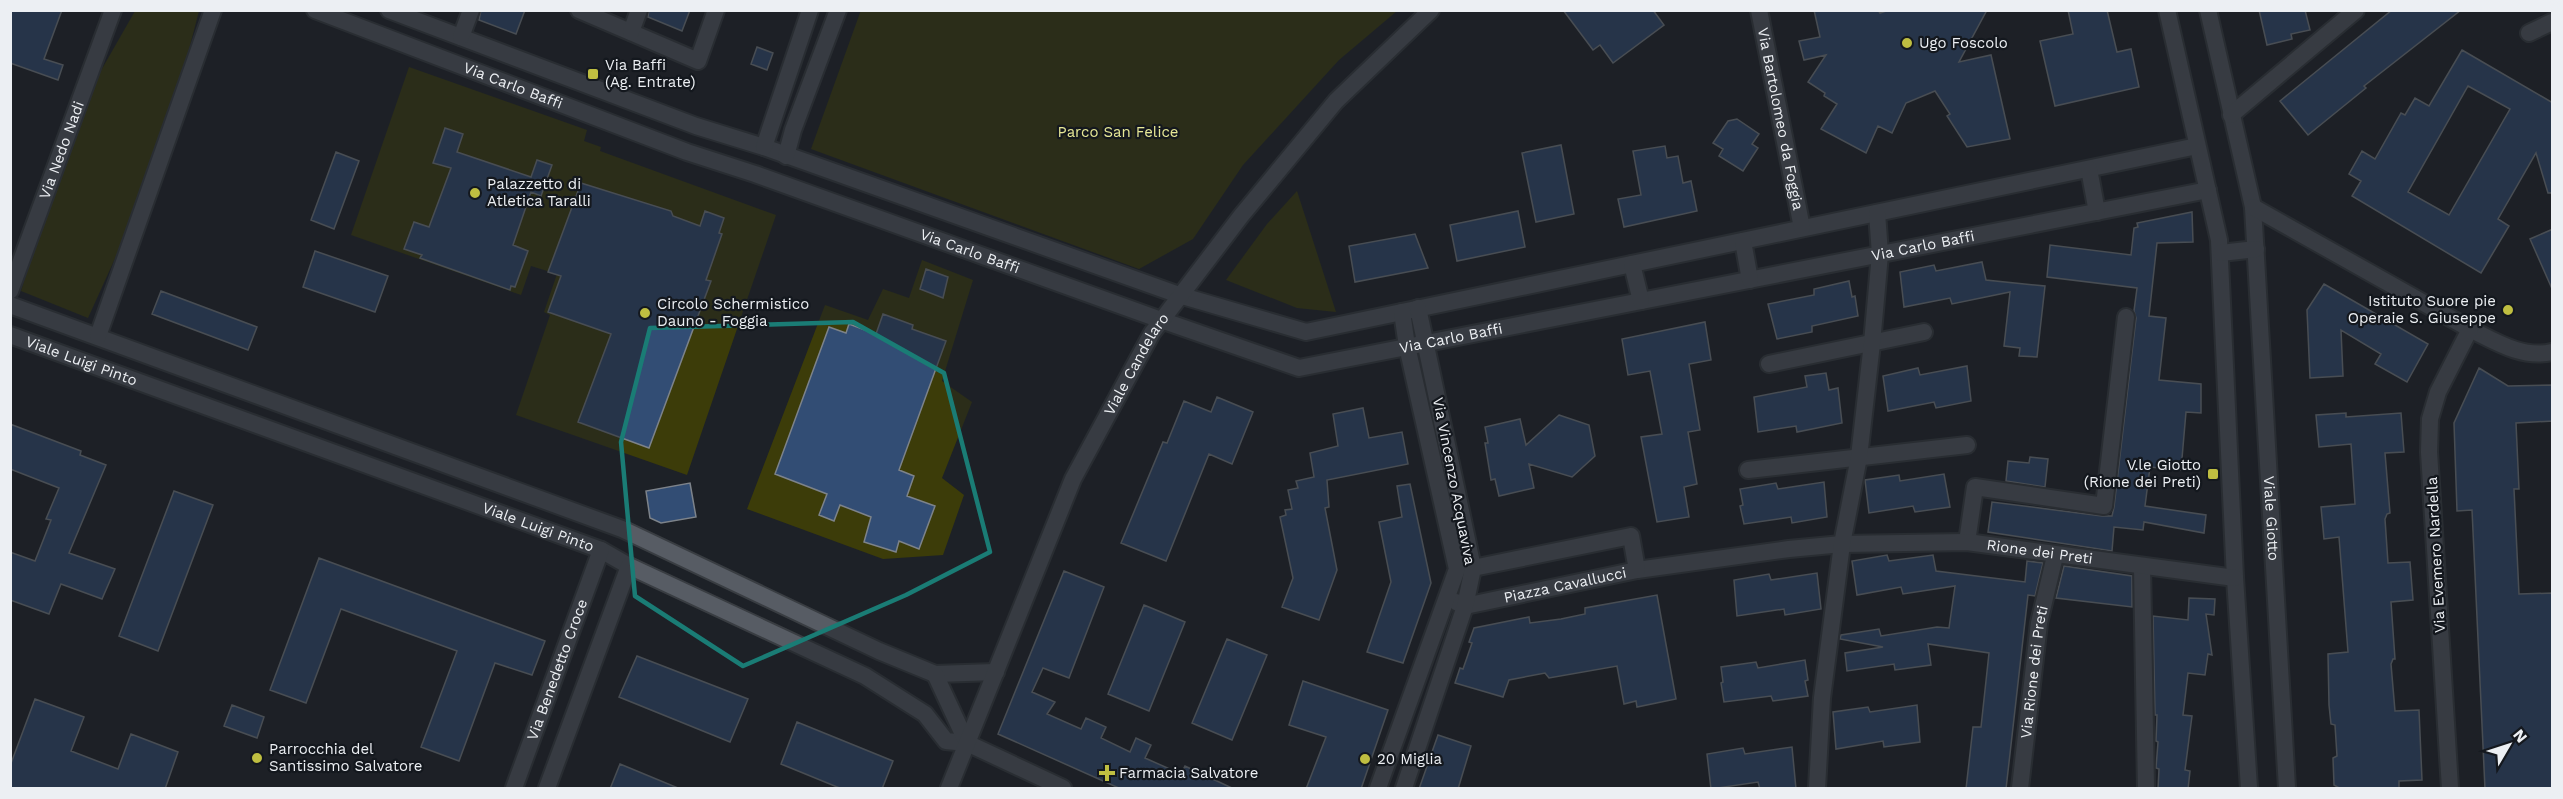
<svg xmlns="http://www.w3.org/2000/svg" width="2563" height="799" font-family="'Work Sans',sans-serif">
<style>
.green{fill:#3c3c09}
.building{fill:#324d74;stroke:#7d838a;stroke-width:1.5;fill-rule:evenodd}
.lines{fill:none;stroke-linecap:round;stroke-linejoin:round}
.minor-casing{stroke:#393d42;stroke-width:20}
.secondary-casing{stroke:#393d42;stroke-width:20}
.minor{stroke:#575c64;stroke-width:16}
.secondary{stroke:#575c64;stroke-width:16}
.marked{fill:none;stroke:#1a7c75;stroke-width:4.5;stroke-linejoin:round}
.poi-dot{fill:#bfbe41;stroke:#14181e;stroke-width:2}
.labels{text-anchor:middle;stroke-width:4.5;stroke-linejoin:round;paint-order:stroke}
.poi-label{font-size:15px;fill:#eceff3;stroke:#14181e;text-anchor:start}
.street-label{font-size:15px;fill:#eceff3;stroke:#14181e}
.park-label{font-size:15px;fill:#e7e896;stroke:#14181e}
</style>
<rect width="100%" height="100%" fill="#1d2127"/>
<!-- green -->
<path class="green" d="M861,10H1397V11L1339,60L1243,165L1193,239L1139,269L811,149Z
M135,11H199L161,157L88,318L21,291L75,116Z
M409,67L587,130L584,141L601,147L600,151L776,215L687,475L516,415L550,315L544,312L557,274L531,266L521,295L351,235Z
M1297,191L1336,312L1297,308L1226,280L1267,224Z
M922,260L973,280L942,381L972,402L942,478L964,495L943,555L883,559L747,509L825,305L868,320L883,289L909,298Z"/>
<!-- building -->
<path class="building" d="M10,10H62L44,59L63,65L58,80L10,63Z
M481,10H525L516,34L479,20Z
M649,10H690L682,31L648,17Z
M1563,10H1653L1664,25L1613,63L1600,45L1593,50Z
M1814,10H1878L1880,13L1889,10H1987L1959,62L1991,55L2010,139L1967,147L1947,116L1950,114L1935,91L1906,103L1892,133L1878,126L1866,153L1821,129L1837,104L1824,96L1825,93L1808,82L1826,55L1804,60L1799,41L1820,37Z
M2068,10H2107L2117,52L2131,49L2139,87L2055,106L2040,41L2073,34Z
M2259,10H2305L2310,30L2291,34L2292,39L2267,45Z
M2392,10H2461L2364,86L2366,88L2308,135L2280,101Z
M757,47L773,53L767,70L751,64Z
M2462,50L2553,103V193H2548L2536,153L2498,219L2509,226L2481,273L2352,196L2361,181L2349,174L2362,151L2375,159L2401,113L2405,115L2415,98L2429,106ZM2468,86L2510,109L2449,215L2408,192Z
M1737,119L1759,134L1752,144L1758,148L1743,171L1719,156L1723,149L1713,143L1728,121Z
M445,128L463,134L457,152L531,177L537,160L552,165L541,196L531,192L513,245L528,251L515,287L511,286L510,290L420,258L422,255L404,249L414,222L429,227L451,168L433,163Z
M1561,145L1574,214L1536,222L1522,153Z
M1665,146L1667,158L1678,156L1683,183L1691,181L1697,211L1624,227L1618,199L1641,195L1633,151Z
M336,152L359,161L334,229L311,220Z
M581,183L671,211L673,216L700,226L705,211L724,218L719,233L722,234L706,280L711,281L649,448L578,422L611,334L548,312L561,276L548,272Z
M1518,211L1525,247L1457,261L1450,225Z
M2192,212L2193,242L2157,243L2149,316L2166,318L2159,380L2201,384V413L2186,412L2181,470L2150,467L2145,506L2206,515L2204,533L2144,522L2143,530L2114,527L2112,551L1988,532L1992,502L2102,516H2112L2114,507L2136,318L2134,311L2137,288L2047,277L2050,245L2131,255L2134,228L2138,227L2137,223Z
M2553,229V291L2530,239Z
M1415,234L1428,268L1355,282L1349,246Z
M315,251L388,276L375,312L303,287Z
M1982,262L1986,280L2045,286L2037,357L2019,356L2020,348L2004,346L2010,292L1952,304L1950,298L1904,307L1900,272L1934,265L1936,271Z
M926,269L948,277L943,298L920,289Z
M1849,281L1852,297L1855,296L1858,316L1812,326V332L1777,339L1768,304L1814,295V289Z
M2324,284L2428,344L2407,382L2375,364L2381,354L2341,330L2343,376L2310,378L2307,310Z
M161,291L257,327L248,350L152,314Z
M883,314L913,325L912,329L946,341L899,470L914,476L907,496L935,506L919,549L899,541L896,552L864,542L871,517L840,505L834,521L819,515L827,494L775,474L829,327L846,333L849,324L876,334Z
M1705,322L1711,360L1689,364L1700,430L1688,432L1697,484L1684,487L1689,517L1657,522L1641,437L1662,434L1650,371L1628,375L1622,339Z
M1967,366L1971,401L1936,408L1934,402L1888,411L1883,376L1918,368L1920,375Z
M2479,368L2508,386L2553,385V421L2516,423L2519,489H2514L2519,594L2553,593V789H2485L2472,510L2457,511L2454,423Z
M1826,373L1829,390L1838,388L1842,423L1797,432L1796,426L1758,432L1754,397L1807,387L1805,376Z
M1217,397L1253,412L1232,464L1209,454L1166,561L1121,543L1163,442L1167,443L1184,401L1211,412Z
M1363,408L1369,438L1402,432L1408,464L1327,480L1329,507L1325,508L1337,570L1319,620L1282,607L1293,578L1280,517L1286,515L1285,510L1292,509L1288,490L1298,488L1296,481L1314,477L1310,453L1338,446L1333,414Z
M2346,413V417L2401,413L2404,452L2385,453L2390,513L2387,514L2385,519L2388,563L2410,562L2413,600L2391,602L2395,659H2393L2391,664L2395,711L2419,710L2422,780L2399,781V789H2341L2334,785L2333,758L2337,756L2335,725L2331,724L2329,705L2328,654L2348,652L2339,537L2324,539L2321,507L2355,504L2351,444L2319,447L2316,415Z
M1559,415L1589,425L1595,456L1572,477L1529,464L1534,488L1499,496L1495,479L1491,480L1485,443H1488L1485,427L1520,419L1526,445Z
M10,424L81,451L80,455L106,465L69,553L115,569L102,599L61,584L49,614L10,600V552L35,561L51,520L46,519L59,488L10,469Z
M2030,457L2048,459L2045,487L2006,481L2008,461L2029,463Z
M1944,474L1950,507L1915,512L1913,506L1869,513L1865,480L1899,475L1900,481Z
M1824,482L1827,517L1792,523L1791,517L1744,524L1740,506L1743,505L1740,489L1776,483L1778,489Z
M690,483L696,517L661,523L650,518L646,491Z
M1410,484L1431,583L1403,663L1367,652L1391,582L1379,522L1402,517L1397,486Z
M174,491L213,505L158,651L119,636Z
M1887,555L1889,561L1933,555L1936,571L2025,582L2027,561L2043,563L2035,596L2028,595L2006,789H1966L1973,727H1981L1989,653L1928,644L1931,665L1895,670L1894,664L1847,671L1845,653L1883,647L1840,639L1841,635L1879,629L1881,636L1937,627L1949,628L1955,586L1903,594L1901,587L1857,595L1852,561Z
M319,558L545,641L532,675L495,663L459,761L421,747L457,651L341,609L306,703L270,690Z
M2064,566L2132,576V607L2056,598Z
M1064,571L1104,587L1069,678L1043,668L1032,692L1055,702L1047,714L1081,729L1086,718L1106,727L1101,738L1130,752L1136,738L1151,745L1145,758L1181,774L1185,766L1234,789H1121L998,734Z
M1817,573L1821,609L1785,615L1784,609L1737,616L1734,580L1769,574L1771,580Z
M1657,595L1676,699L1637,707L1636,701L1624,704L1617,666L1549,678L1545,673L1509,680L1503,697L1455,683L1460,668L1463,669L1472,643L1469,642L1474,628L1529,617L1530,623L1561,619L1585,614V608Z
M2189,598L2215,599L2214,615L2206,614L2212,655L2208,654L2205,675L2188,673L2183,715L2192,716L2185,770L2190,771L2188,789H2158L2159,769L2156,768L2158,742L2156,741L2157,715H2155L2153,616L2188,620Z
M1144,605L1185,622L1149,711L1108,694Z
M1227,639L1267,655L1232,740L1192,723Z
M637,656L748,699L730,742L619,697Z
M1805,660L1808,680L1805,681L1808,696L1773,701L1771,696L1724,702L1721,683L1723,682L1721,667L1756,662L1758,668Z
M1303,681L1388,710L1361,789H1306L1326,737L1289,725Z
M35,699L84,717L71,751L118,769L131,734L178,752L165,789H10V766Z
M232,705L264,717L257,738L224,726Z
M1917,705L1920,742L1884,747L1883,741L1836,749L1833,712L1868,707L1870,712Z
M797,722L893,761L882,789H842L781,764Z
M1438,735L1471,746L1458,789H1419Z
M1792,747L1796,789H1760L1758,782L1711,789L1707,754L1743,748L1745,754Z
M620,764L678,788V789H610Z"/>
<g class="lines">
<!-- minor casing -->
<g class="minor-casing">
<g id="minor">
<path id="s1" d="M315,10L687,152L755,174L1161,320L1299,368L2208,190"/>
<path d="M389,10L696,126L764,147L1179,295L1306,332L2197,146"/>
<path d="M579,10L698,61L716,10"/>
<path id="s2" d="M1759,10L1802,228"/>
<path d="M2167,10L2219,240L2235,578L2249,788"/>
<path id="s3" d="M2208,10L2253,207L2287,788"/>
<path d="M631,32L639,10"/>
<path d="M2529,33L2552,22"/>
<path d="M461,37L471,10"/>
<path d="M2231,115L2356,10"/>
<path d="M764,147L810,10"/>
<path d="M786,156L793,130L838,10"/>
<path d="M2089,169L2097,212"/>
<path d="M2253,207L2470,329C2496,342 2523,359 2552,352"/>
<path d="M1743,241L1750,280"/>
<path d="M2221,253L2256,249"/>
<path d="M1632,264L1641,301"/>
<path id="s4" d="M10,291L113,10"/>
<path d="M10,305L622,529L879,651L935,674L996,672"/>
<path id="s5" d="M10,335L601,550L629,566L865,676L925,714L946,741L967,743L1063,788"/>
<path d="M98,336L213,10"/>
<path d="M1769,364L1924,332"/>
<path d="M1748,470L1967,445"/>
<path d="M1967,542L1975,487L2104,506L2126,317"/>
<path d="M2142,566L2146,788"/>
<path id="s6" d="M1637,570L1789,549L1842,544L1967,542L2235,578"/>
<path id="s7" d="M1456,602L1465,606L1637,570L1631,536L1473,568"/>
<path d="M935,674L967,743"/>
<path id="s8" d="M514,788L601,550"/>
<path d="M547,788L629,566"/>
<path d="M1378,788L1457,569L1407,346L1402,312"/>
<path d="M1404,788L1465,606L1473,568L1418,308"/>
<path d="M1817,788L1822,698L1842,544L1859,457L1872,343L1880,254L1877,213"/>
<path id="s9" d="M2020,788L2039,623L2055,556"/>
<path d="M2450,788L2429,452L2430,419L2438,392L2470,329"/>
</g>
</g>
<!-- secondary casing -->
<g class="secondary-casing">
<g id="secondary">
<path id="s10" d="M949,788L1073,479L1152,333L1241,216L1336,101L1431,10"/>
</g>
</g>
<!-- minor -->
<use href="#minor" class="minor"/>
<!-- secondary -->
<use href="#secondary" class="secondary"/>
</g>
<!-- marked area -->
<path d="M0 0H2563V799H0ZM853,322L944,373L990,552L906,595L743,666L635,596L621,442L650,328Z" fill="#1d2127" fill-opacity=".55" fill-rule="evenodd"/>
<path class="marked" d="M853,322L944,373L990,552L906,595L743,666L635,596L621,442L650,328Z"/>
<!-- markers -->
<g class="poi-dot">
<circle cx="1907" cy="43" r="6"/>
<rect x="587" y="68" width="12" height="12" rx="3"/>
<circle cx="475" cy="193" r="6"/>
<circle cx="2508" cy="310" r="6"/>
<circle cx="645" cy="313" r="6"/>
<rect x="2207" y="468" width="12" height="12" rx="3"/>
<circle cx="257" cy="758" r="6"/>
<circle cx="1365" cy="759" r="6"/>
<path d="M1104 764h6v6h6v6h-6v6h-6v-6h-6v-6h6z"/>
</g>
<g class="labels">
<!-- poi labels -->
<g class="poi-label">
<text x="1919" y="48">Ugo Foscolo</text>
<text x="605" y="70">Via Baffi<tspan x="605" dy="17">(Ag. Entrate)</tspan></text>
<text x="487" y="189">Palazzetto di<tspan x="487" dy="17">Atletica Taralli</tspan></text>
<text x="2496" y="306" text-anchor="end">Istituto Suore pie<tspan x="2496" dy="17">Operaie S. Giuseppe</tspan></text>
<text x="657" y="309">Circolo Schermistico<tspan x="657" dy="17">Dauno - Foggia</tspan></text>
<text x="2201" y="470" text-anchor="end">V.le Giotto<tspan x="2201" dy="17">(Rione dei Preti)</tspan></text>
<text x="269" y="754">Parrocchia del<tspan x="269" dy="17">Santissimo Salvatore</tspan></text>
<text x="1377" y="764">20 Miglia</text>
<text x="1119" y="778">Farmacia Salvatore</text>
</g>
<!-- street labels -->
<g class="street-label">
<text dy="5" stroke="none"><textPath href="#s1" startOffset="212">Via Carlo Baffi</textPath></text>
<text dy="5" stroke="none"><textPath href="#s2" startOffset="111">Via Bartolomeo da Foggia</textPath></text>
<text dy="5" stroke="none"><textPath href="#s4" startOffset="150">Via Nedo Nadi</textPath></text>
<text dy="5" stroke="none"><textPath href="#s1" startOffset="1683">Via Carlo Baffi</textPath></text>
<text dy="5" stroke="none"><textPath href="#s1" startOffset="698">Via Carlo Baffi</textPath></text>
<text dy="5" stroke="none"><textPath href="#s1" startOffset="1202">Via Carlo Baffi</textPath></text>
<text dy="5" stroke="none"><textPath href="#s5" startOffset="76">Viale Luigi Pinto</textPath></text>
<text dy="5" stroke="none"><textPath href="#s10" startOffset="464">Viale Candelaro</textPath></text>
<text transform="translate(1454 481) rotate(79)" y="5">Via Vincenzo Acquaviva</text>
<text dy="5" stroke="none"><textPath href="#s3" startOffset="514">Viale Giotto</textPath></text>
<text dy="5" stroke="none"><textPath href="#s5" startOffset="562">Viale Luigi Pinto</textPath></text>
<text dy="5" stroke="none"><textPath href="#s6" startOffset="405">Rione dei Preti</textPath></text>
<text transform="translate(2436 555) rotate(-93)" y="5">Via Evemero Nardella</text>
<text dy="5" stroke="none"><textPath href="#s7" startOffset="112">Piazza Cavallucci</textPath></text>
<text dy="5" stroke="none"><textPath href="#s8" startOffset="126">Via Benedetto Croce</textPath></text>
<text dy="5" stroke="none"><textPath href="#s9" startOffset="117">Via Rione dei Preti</textPath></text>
</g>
<!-- park labels -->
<g class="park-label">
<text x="1118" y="137">Parco San Felice</text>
</g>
</g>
<!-- border -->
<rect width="2563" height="799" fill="none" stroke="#eceff3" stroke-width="24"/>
<!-- north arrow -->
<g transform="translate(2509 745) rotate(51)" stroke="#14181e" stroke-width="4.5" paint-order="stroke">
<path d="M0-4.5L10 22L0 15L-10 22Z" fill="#eceff3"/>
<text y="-9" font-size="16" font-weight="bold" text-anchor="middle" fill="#eceff3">N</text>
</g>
</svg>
